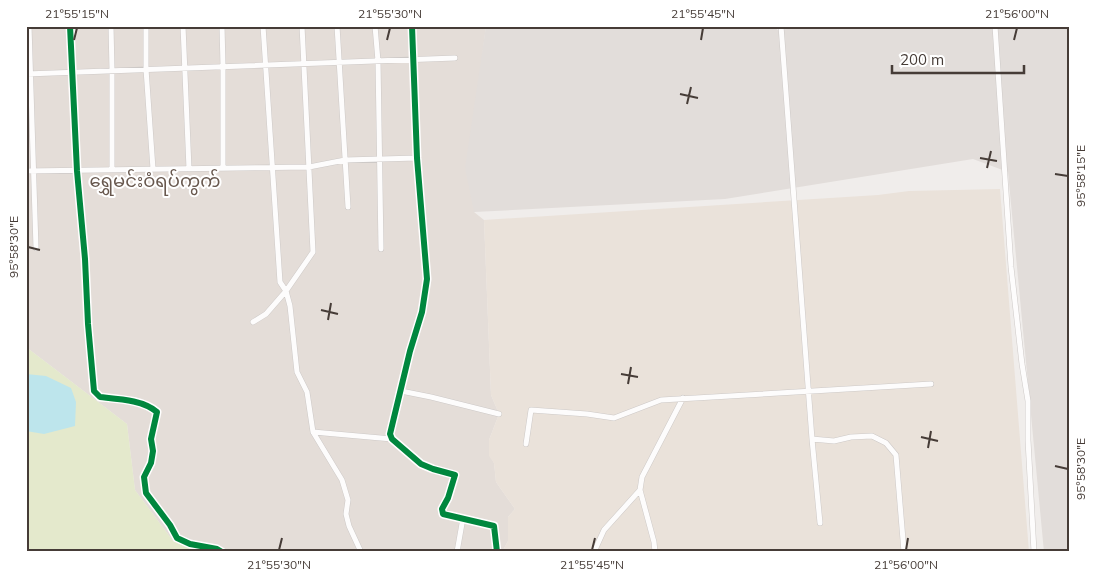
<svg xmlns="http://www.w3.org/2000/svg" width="1095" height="578" font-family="Mulish,'Noto Sans Myanmar',sans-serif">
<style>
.residential{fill:#e4ddd8}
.industrial{fill:#e2ddda}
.education{fill:#eae2da}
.green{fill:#e4e9cc}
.water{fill:#bde5ec}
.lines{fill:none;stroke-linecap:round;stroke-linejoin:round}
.minor-casing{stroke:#cdc9c7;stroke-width:6}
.minor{stroke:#fdfcfc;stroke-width:5}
.cycleway-casing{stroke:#fff;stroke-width:9}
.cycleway{stroke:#00873e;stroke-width:6}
.ticks{fill:none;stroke:#463c37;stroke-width:2}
.labels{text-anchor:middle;stroke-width:4;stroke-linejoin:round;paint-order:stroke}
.quarter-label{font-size:18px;fill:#68584e;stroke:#fff}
.neatline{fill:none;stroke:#463c37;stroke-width:2}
.ticks-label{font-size:12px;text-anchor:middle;fill:#463c37}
</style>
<rect width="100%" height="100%" fill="#f0edeb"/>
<!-- residential -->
<path class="residential" d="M26,26H486L478,89L474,212L484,220L491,395L499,414L489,440L490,456L494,463L496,482L515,509L508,517V541L502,552H198L173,541L135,490L127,424L26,347Z"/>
<!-- industrial -->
<path class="industrial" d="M486,26H776L777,30L820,26H1069V552H1044L1008,172L973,159L725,199L474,212L465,168Z"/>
<!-- education -->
<path class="education" d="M1000,189L1029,552H502L508,541V517L515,509L496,482L494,463L489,456V440L499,414L491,395L484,220L878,195L909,191Z"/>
<!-- green -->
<path class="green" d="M26,347L127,424L135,490L173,541L198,552H26Z"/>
<!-- water -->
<path class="water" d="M26,374L46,376L71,388L76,402L75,426L44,434L26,431Z"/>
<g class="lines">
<!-- minor casing -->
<g class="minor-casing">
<path id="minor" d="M29,26L36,248
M70,26L77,171L85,259L88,324L94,391L100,397C119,399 143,400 157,412L151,439L153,451L151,463L144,477L146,493L170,525L177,538L190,544L217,549L222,552
M111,26L112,70V170
M146,26V69L153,169
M183,26L189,169
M222,26L223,66V168
M263,26L280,282L286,291L290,306L297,372L307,392L313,432L342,480L348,500L346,514L349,526L361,552
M337,26L348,207
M375,26L378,61L381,249
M412,26L417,158L427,279L422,312L410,351L390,434L392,439L421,464L433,469L455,475L448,498L442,509L443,514L494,526L497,552
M781,26L812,439L820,523
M995,26L1011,267L1022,364L1028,401V440L1034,552
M26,74L455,58
M26,171L309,167L345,160L417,158
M253,322L266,314L286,291L313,252L302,26
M401,391L431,397L499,414
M313,432L392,439
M812,439L834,441L851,437L872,436L886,443L896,455L904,552
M526,444L531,410L587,414L614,418L661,400L931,384
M457,552L463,518
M594,552L604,530L640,490
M655,552L654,542L640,490L642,477L683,398"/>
</g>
<!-- minor -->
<use href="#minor" class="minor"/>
<!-- cycleway casing -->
<g class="cycleway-casing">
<path id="cycleway" d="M70,26L77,171L85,259L88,324L94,391L100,397C119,399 143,400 157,412L151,439L153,451L151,463L144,477L146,493L170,525L177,538L190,544L217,549L222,552
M412,26L417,158L427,279L422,312L410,351L390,434L392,439L421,464L433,469L455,475L448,498L442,509L443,514L494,526L497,552"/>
</g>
<!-- cycleway -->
<use href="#cycleway" class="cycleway"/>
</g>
<!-- ticks -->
<path class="ticks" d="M74,40L77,28M387,40L390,28M701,40L703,28M1014,40L1017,28M680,94L698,98M687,104L691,87M980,158L997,161M987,168L991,151M1055,174L1068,176M28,247L40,250M321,310L338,314M328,320L331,303M621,374L638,377M628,384L631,367M921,437L938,441M928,448L931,431M1055,466L1068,469M279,550L282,538M592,550L595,538M906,550L908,538"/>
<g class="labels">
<!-- quarter labels -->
<g class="quarter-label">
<text x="155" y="187">ရွှေမင်းဝံရပ်ကွက်</text>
</g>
</g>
<!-- border -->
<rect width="1095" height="578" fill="none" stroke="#ffffff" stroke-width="55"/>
<!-- scale -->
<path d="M892 65v8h132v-8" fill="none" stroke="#463c37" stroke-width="2.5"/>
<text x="900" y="65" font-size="15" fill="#463c37" stroke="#ffffff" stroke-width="4" paint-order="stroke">200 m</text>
<rect x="28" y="28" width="1040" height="522" class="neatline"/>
<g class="ticks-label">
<text x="77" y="18">21°55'15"N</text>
<text x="390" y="18">21°55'30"N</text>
<text x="703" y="18">21°55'45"N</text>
<text x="1017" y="18">21°56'00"N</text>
<text transform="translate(1081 176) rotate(-90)" y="4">95°58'15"E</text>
<text transform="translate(14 247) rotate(-90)" y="4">95°58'30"E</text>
<text transform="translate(1081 469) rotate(-90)" y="4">95°58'30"E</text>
<text x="279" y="569">21°55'30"N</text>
<text x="592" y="569">21°55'45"N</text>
<text x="906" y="569">21°56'00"N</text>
</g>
</svg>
